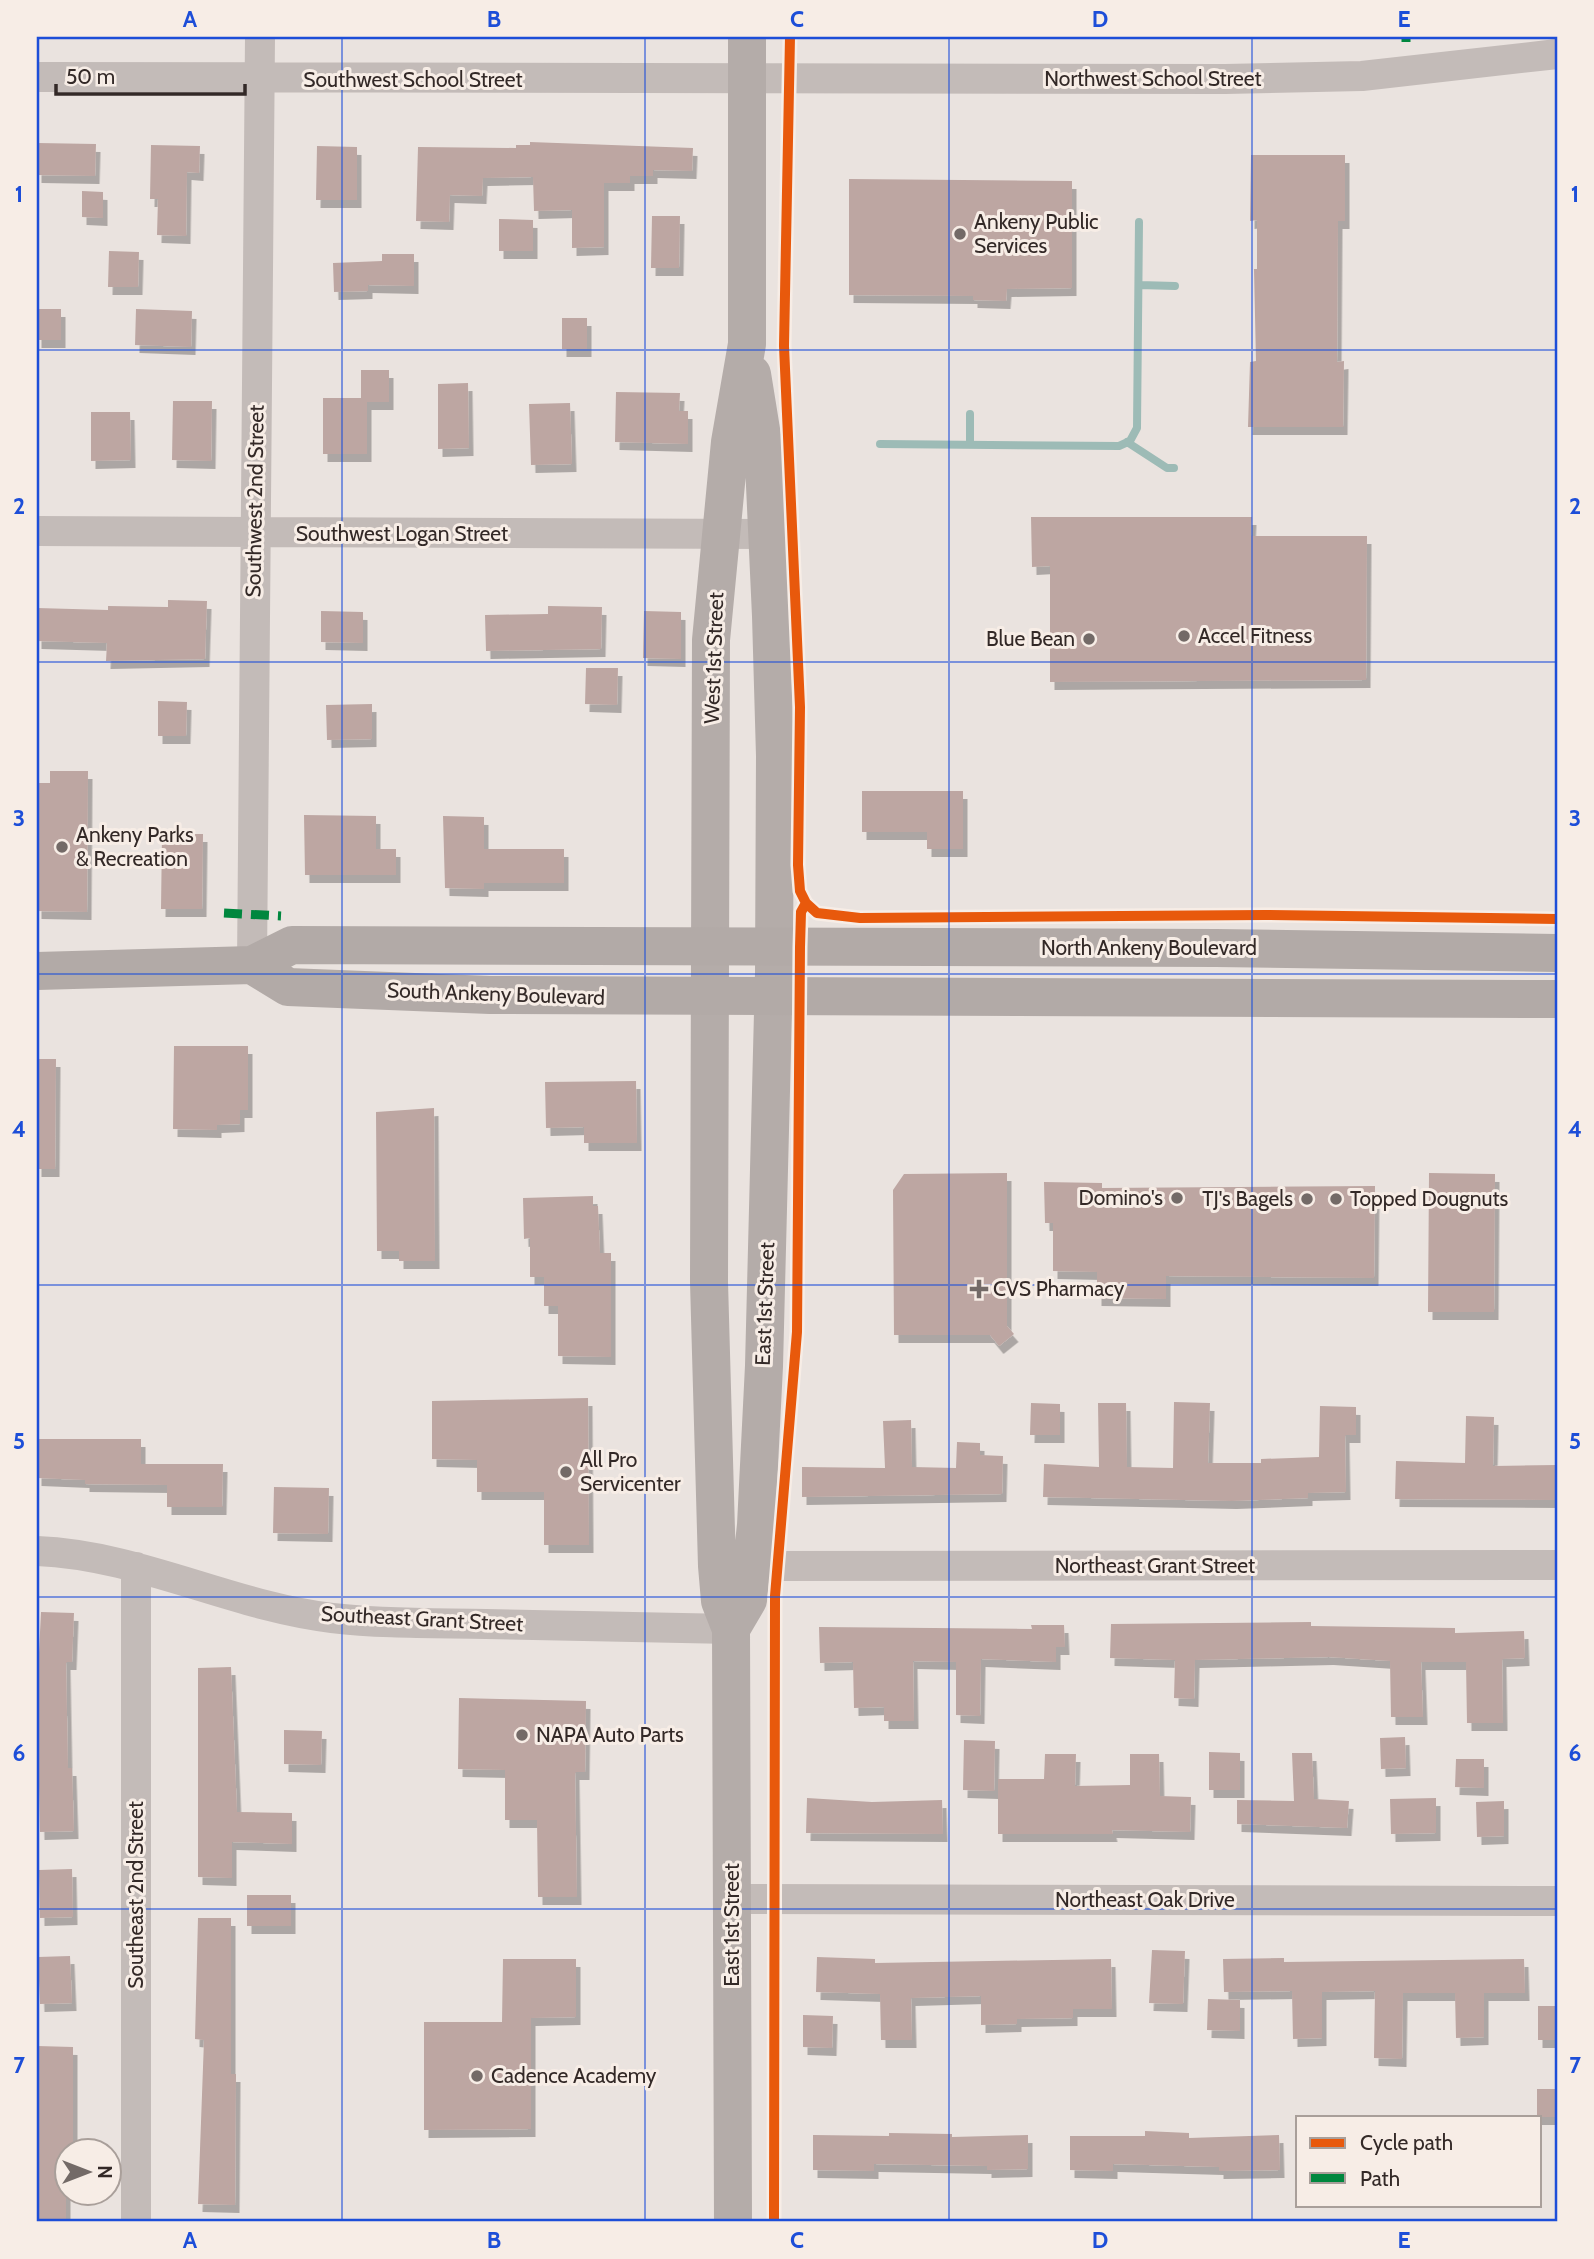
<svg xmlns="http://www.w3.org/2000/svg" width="1594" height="2259" font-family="Cabin,sans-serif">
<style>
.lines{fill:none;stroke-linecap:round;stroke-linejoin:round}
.stream{stroke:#9dbbb6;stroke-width:8}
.building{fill:#bda6a2;filter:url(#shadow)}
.minor{stroke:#c3bbb8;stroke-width:30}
.secondary{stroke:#b4aca9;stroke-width:38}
.primary{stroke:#b2aaa7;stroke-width:38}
.quiet{stroke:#00873e;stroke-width:9;stroke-dasharray:18 9;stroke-linecap:butt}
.cycleway-casing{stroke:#f7ede6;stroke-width:15}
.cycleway{stroke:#e8590c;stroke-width:10}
.grid{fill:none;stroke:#1d4ed8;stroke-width:2;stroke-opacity:0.55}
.poi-dot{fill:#736a67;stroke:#f7ede6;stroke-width:2.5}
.labels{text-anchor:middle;stroke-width:6;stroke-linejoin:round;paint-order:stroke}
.street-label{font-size:21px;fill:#332927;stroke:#f7ede6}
.poi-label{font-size:21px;fill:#332927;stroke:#f7ede6;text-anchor:start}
.neatline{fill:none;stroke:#1d4ed8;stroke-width:2.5}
.grid-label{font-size:23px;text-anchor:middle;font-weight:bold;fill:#1d4ed8}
</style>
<defs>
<filter id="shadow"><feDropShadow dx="4.5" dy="8" stdDeviation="0" flood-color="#0004"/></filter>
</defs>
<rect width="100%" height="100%" fill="#eae3df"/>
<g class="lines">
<!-- stream -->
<path class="stream" d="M1139,285L1175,286
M970,414V444
M1127,442L1167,468H1174
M880,444L1119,446L1130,441L1137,428L1139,222"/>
</g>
<!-- building -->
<path class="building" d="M530,142L693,148L692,171L653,170V176H630V183H604V247L572,248V210L534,211L533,177L483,178L482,196L450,195L449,222L416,221L418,147L516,148V145H530Z
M37,143L96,144L95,176L37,175Z
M151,145L200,146L199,173L187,172L186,236L157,235L158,199H150Z
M317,146L357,147V200H316Z
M1251,155H1345V221H1338L1337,362L1344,361L1343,427H1248L1250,362L1256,361L1254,269H1257V220L1250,221Z
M849,179L1072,181V288L1007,289L1006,301L973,300V296L849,295Z
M82,191L103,192V218L82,217Z
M652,216H680L679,268H651Z
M499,219L533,220V251H499Z
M109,251L139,252L138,287H108Z
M382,254H414V286L368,285V291L334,292L333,263L382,261Z
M37,309H61V340H37Z
M136,309L192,311L191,347L135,345Z
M562,318H587V349H562Z
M361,370H389V402H367V454H323V398H361Z
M468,383L469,448L438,449V384Z
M616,392L680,393L679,411H688V444L615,442Z
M173,401H212L211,461L172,460Z
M570,403L572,464L531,465L529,404Z
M91,412H130L131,460L91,461Z
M1031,517H1252L1251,536H1367L1366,680L1050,682V566L1032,567Z
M168,600L207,601L205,659L106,661L107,643L37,641V608L108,610V606L168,607Z
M548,606L602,607L601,649L486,651L485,615L548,614Z
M321,611L363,612V643L321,642Z
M644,611L681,612V659L643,658Z
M586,668H618L617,705L585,704Z
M158,701L187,702L186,736H158Z
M372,704V739L327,740L326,705Z
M50,771H88L87,912L37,911V783H50Z
M862,791H963V849H927V832H862Z
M304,815L376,816V849H396V875H305Z
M443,816L484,817V849H564V883H484V889L445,888Z
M162,834H203L202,909H161Z
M174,1046H248V1110H240V1124L217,1125V1130L173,1129Z
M37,1059H56L55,1169H37Z
M636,1081L637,1143H584V1127L546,1128L545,1082Z
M434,1108L435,1261H399V1251H377L376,1112Z
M1007,1173V1326L1014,1334L999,1346L990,1335H894L893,1190L904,1174Z
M1429,1173L1495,1174L1494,1312H1428Z
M1044,1182L1102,1183V1188L1375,1186L1374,1278L1166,1276V1299L1097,1298V1272L1053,1271V1223H1045Z
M593,1196V1206H598L600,1253H611V1357L558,1356V1306H544V1277H530V1238L524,1239L523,1198Z
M588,1398L589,1545H544V1492H477V1460L432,1459V1401Z
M1174,1402L1210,1403L1208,1463H1261V1459L1319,1457L1320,1406L1356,1407V1435H1345L1346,1492L1308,1493V1498L1232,1501L1043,1497L1044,1464L1099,1467L1098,1403H1126L1127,1467L1173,1468Z
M1031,1403L1060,1404V1435H1030Z
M1466,1416L1494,1417L1493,1466L1557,1465V1500L1395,1499L1396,1461L1465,1463Z
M911,1420L912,1467L956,1468L957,1442L980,1443V1455L1003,1456L1002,1494L802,1497V1467L885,1468L883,1421Z
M37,1439H141V1464H223L222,1507H167V1485L85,1484V1480L37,1478Z
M274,1487L329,1488L328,1534L273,1533Z
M41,1612L74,1613L72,1662H66L68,1768H72L74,1831L40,1832L37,1693Z
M1311,1622V1626L1455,1628V1633L1524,1631L1525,1658L1502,1659L1503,1723H1467L1466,1662H1421L1423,1717H1391L1390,1661L1329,1657L1195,1660L1194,1699L1174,1698L1175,1660L1110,1658L1111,1624Z
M1031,1625H1064L1065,1647H1056V1662L981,1659L980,1716L956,1715V1662L913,1661L914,1721H884V1707L854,1708L853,1662L820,1663L819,1627L1032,1629Z
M231,1667L237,1812L292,1813V1844L232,1842V1878L198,1877V1668Z
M459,1698L586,1701L585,1772H575L577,1897H538L537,1820H505V1770L458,1769Z
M284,1730L322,1731L321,1765L284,1764Z
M1405,1737L1406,1768L1381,1769L1380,1738Z
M964,1740L995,1741L994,1791L963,1790Z
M1209,1752L1240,1753V1790H1209Z
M1292,1753H1312L1314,1799L1349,1801L1347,1828L1237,1824V1800L1294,1801Z
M1045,1754H1076L1075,1786L1130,1785V1754H1159L1160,1796L1191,1797L1190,1832L1112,1830L1113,1834H998V1779H1044Z
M1456,1759H1484V1788L1455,1787Z
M807,1798L872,1802L942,1800L943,1834L806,1833Z
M1436,1798V1833L1391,1834L1390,1799Z
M1504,1801V1836L1477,1837L1476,1802Z
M72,1869L73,1917L40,1918L39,1870Z
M247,1895H291V1926H247Z
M198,1918H231V2074H236L235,2205L198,2204L204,2040L195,2039Z
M1152,1950L1185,1951L1183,2004L1149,2003Z
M70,1956L72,2003L40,2004L38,1957Z
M817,1957L875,1959V1963L1111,1959L1112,2009H1073V2018L1017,2019V2024L981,2025V1996L911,1998L912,2040H881L880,1994L816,1992Z
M1284,1958V1962L1524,1959L1525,1993H1484V2037L1456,2038L1455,1993H1403L1402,2059L1374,2058L1375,1991L1322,1992V2038L1293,2039L1292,1991L1224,1992L1223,1959Z
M503,1959H576V2017L531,2018V2129L424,2130V2022H502Z
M1208,1999L1240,2000V2031L1207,2030Z
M1538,2006H1557V2040H1538Z
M803,2015L833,2016L832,2048L803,2047Z
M37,2046L73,2047V2151H66V2222H37Z
M1537,2089H1557V2117H1537Z
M1145,2131L1189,2133V2138L1279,2135L1280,2170L1219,2171V2167L1113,2164V2171L1070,2170V2136H1145Z
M889,2133L952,2134V2137L1028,2135V2169L987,2170V2166L874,2164V2171L813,2170V2135L889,2136Z"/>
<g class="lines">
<!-- minor -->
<path class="minor" d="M37,77L1225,79L1362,76L1557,54
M37,531L767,534
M252,965L260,37
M37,1551C139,1555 231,1606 332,1618C383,1624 435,1623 486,1624C568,1626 649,1627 731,1629
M753,1566L1557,1565
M732,1899L1557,1901
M136,2222V1567"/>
<!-- secondary -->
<path class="secondary" d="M731,1629L748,1600L756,1525L764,1366L774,973L775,756L771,616L763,442L752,374
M733,2222L731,1629L720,1601L717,1566L709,1282L711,640L730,442L747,344V37"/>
<!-- primary -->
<path class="primary" d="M252,965L288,987L490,995L1557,999
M37,971L252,965L292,945L1216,948L1557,953"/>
<!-- quiet -->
<path class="quiet" d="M1406,42V37
M224,913L281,916"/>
<!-- cycleway casing -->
<g class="cycleway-casing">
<path id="cycleway" d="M806,903L817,913L860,918L1264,915L1557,919
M774,2222L775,1596L797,1332L800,947L801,912L806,903L800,891L798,865L800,707L784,346L790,37"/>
</g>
<!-- cycleway -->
<use href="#cycleway" class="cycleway"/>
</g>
<!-- grid -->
<path class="grid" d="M342,37V2222M645,37V2222M949,37V2222M1252,37V2222M37,350H1557M37,662H1557M37,974H1557M37,1285H1557M37,1597H1557M37,1909H1557"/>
<!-- markers -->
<g class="poi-dot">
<circle cx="960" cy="234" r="7"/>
<circle cx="1184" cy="636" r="7"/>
<circle cx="1089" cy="639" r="7"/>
<circle cx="62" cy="847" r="7"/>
<circle cx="1177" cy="1198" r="7"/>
<circle cx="1307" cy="1199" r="7"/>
<circle cx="1336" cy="1199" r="7"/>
<path d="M975.5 1278.5h7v7h7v7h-7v7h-7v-7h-7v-7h7z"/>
<circle cx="566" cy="1472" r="7"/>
<circle cx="522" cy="1735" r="7"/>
<circle cx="477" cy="2076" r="7"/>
</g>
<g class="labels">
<!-- street labels -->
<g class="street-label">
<text x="1153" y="86">Northwest School Street</text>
<text x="413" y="87">Southwest School Street</text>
<text transform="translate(255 501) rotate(-89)" y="7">Southwest 2nd Street</text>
<text x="402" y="541">Southwest Logan Street</text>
<text transform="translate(714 658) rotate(-88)" y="7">West 1st Street</text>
<text x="1149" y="955">North Ankeny Boulevard</text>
<text transform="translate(496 994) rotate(2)" y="7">South Ankeny Boulevard</text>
<text transform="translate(765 1304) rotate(-88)" y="7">East 1st Street</text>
<text x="1155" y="1573">Northeast Grant Street</text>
<text transform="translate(422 1619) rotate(3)" y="7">Southeast Grant Street</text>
<text transform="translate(136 1895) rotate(-90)" y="7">Southeast 2nd Street</text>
<text x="1145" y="1907">Northeast Oak Drive</text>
<text transform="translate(732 1925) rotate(-90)" y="7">East 1st Street</text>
</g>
<!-- poi labels -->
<g class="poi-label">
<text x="974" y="229">Ankeny Public<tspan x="974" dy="24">Services</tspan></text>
<text x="1198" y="643">Accel Fitness</text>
<text x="1075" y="646" text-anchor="end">Blue Bean</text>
<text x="76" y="842">Ankeny Parks<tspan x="76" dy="24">&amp; Recreation</tspan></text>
<text x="1163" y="1205" text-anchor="end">Domino's</text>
<text x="1293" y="1206" text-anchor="end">TJ's Bagels</text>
<text x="1350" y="1206">Topped Dougnuts</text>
<text x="993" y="1296">CVS Pharmacy</text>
<text x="580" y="1467">All Pro<tspan x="580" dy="24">Servicenter</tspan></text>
<text x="536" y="1742">NAPA Auto Parts</text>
<text x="491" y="2083">Cadence Academy</text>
</g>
</g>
<!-- border -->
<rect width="1594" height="2259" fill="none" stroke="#f7ede6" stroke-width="77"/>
<!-- legend -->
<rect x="1296" y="2116" width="245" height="91" fill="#f7ede6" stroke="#a99f9a" stroke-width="2"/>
<rect x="1310" y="2138" width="35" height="10" fill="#e8590c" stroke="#a99f9a" stroke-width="2"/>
<text x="1360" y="2150" font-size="21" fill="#332927">Cycle path</text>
<rect x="1310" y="2173" width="35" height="10" fill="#00873e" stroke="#a99f9a" stroke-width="2"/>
<text x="1360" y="2186" font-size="21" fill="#332927">Path</text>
<!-- north arrow -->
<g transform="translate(88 2172) rotate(90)"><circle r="33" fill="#f7ede6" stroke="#a99f9a" stroke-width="2"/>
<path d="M0-5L12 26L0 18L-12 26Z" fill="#736a67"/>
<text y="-10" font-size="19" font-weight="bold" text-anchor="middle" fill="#332927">N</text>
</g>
<!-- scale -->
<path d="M56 84v10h189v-10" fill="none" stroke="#332927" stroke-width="3.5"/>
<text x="66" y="84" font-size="21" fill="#332927" stroke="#f7ede6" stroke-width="5" paint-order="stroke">50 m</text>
<rect x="38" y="38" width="1518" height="2182" class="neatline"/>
<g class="grid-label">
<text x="190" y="27">A</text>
<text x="494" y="27">B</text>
<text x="797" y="27">C</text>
<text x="1100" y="27">D</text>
<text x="1404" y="27">E</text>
<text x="19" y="202">1</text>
<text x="1575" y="202">1</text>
<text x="19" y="514">2</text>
<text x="1575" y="514">2</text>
<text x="19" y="826">3</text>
<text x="1575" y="826">3</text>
<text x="19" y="1137">4</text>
<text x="1575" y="1137">4</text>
<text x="19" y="1449">5</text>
<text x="1575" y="1449">5</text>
<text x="19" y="1761">6</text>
<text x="1575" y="1761">6</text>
<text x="19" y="2073">7</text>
<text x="1575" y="2073">7</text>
<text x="190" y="2248">A</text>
<text x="494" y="2248">B</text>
<text x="797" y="2248">C</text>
<text x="1100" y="2248">D</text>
<text x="1404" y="2248">E</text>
</g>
</svg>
